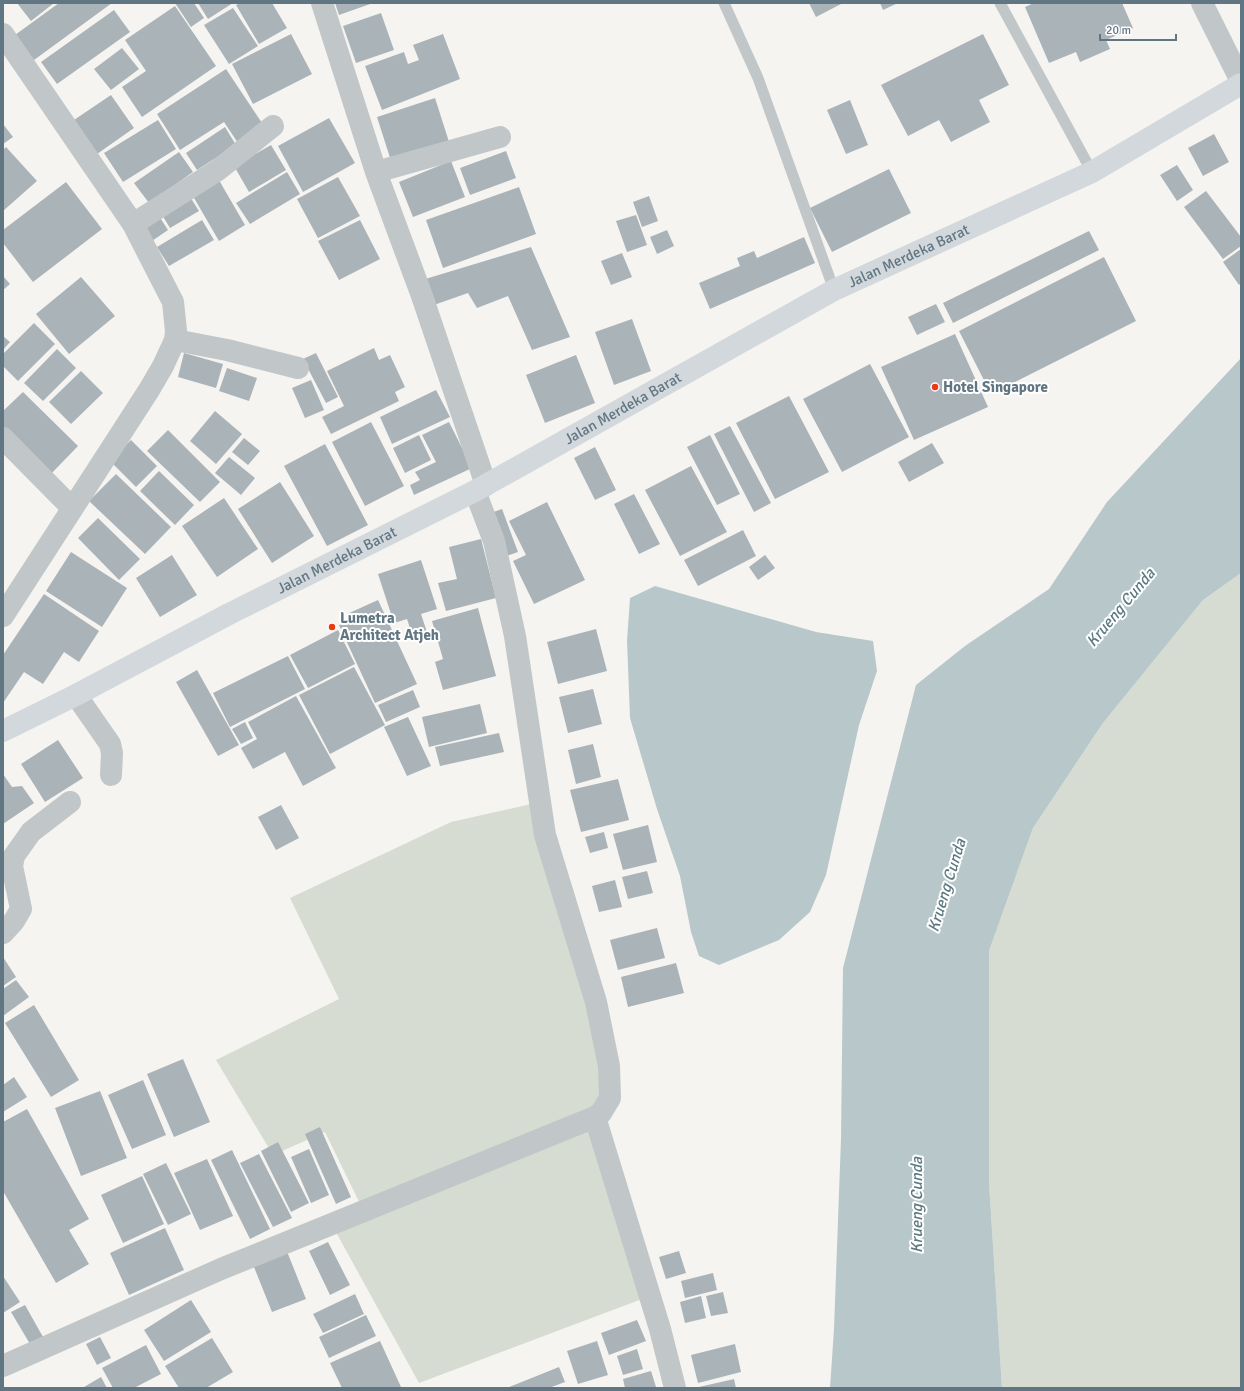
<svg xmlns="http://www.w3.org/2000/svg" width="1244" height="1391" font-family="Signika,sans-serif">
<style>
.green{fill:#d6dcd1}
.water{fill:#b8c7ca}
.building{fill:#aab3b8}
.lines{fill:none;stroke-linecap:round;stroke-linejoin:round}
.service{stroke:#c1c6c8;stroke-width:11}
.minor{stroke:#c1c6c8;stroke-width:22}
.secondary{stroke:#d2d8dc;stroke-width:22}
.poi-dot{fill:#ef3915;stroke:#fff;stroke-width:1.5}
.labels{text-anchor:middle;stroke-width:4;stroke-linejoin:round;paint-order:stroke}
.street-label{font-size:15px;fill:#617683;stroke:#fff}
.poi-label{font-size:15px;font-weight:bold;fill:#617683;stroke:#fff;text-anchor:start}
.water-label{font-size:16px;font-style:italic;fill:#5c7a81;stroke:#fff}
</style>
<rect width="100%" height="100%" fill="#f5f4f0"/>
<!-- green -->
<path class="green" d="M1241,573V1388H1002L989,1182V951L1033,828L1103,723L1203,600Z
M540,802L607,1098L592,1118L650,1296L419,1383L332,1225L364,1212L325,1132L273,1155L216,1060L339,999L290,898L451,822Z"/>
<!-- water -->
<path class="water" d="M1241,358V573L1203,600L1103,723L1033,828L989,951V1182L1002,1388H830L834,1329L841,1139L843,968L916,685L965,646L1049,589L1107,502Z
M655,586L816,632L873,641L877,671L859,725L826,875L810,912L779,940L719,965L699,956L691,932L680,876L657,809L630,718L627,641L630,598Z"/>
<!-- building -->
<path class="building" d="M17,3H54L31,21Z
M59,3H112L34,60L15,35Z
M175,3H194L204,18L191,27Z
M198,3H233L208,19Z
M240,3H272L287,28L259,44L236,5Z
M335,3H373L339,15Z
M809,3H843L816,17Z
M880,3H898L883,10Z
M1034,3H1122L1133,28L1106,40L1110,49L1080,62L1076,52L1049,63L1025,7Z
M175,6L216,66L142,117L122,87L146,71L125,40Z
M233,8L258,46L229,64L204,25Z
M114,10L130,32L57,84L41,62Z
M381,13L394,50L356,63L343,26Z
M291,34L312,74L253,104L232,64Z
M443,34L460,79L382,110L365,66L404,52L408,64L419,60L413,45Z
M983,34L1009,85L979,100L990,122L951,142L939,120L908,136L881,85Z
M122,48L139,69L111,90L94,69Z
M226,69L264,126L238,143L224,122L180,150L157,114Z
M111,95L134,128L97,154L74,120Z
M435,98L450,145L392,164L377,117Z
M850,100L868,145L846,154L827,110Z
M329,118L355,163L303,192L278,146Z
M158,120L176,149L123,182L104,153Z
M3,124L13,137L3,144Z
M225,127L236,145L197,170L186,153Z
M1214,134L1229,162L1203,176L1188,148Z
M271,145L286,170L249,192L234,166Z
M6,147L37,181L3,211V150Z
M506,151L516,178L470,195L460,168Z
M179,152L193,172L149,203L134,183Z
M451,161L465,197L413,217L399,182Z
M1177,165L1193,190L1177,201L1160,175Z
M889,169L911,213L832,252L810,208Z
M287,172L300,194L250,224L236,203Z
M216,175L245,225L219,241L190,191Z
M338,177L360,216L318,238L297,199Z
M66,182L102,229L33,282L3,243V230Z
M519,187L536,234L443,268L426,220Z
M1206,191L1241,237V246L1223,259L1184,207Z
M187,192L199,211L170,228L159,210Z
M649,196L658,221L642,227L633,202Z
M157,213L168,230L149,243L137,225Z
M636,215L647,245L627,252L616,221Z
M202,220L214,240L169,266L157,247Z
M360,220L380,259L339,280L318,241Z
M667,230L674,246L657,254L650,237Z
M1089,231L1099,250L953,323L943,303Z
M804,237L815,263L710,309L699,283L740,266L737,258L754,251L757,258Z
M531,247L570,337L532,350L508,296L477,308L468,293L431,306L422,280Z
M1241,249V283L1239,285L1223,262Z
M622,253L632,277L611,285L601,261Z
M1104,257L1136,321L991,394L959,331Z
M3,276L10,284L3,290Z
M81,277L115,316L69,354L36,314Z
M936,304L945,322L917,335L908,317Z
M632,319L651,371L614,385L595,332Z
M34,323L55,344L18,381L3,366V354Z
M955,334L988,407L914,440L881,367Z
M3,336L10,342L3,350Z
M374,348L379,360L390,355L405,387L395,392L399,401L331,434L322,417L344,406L327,371Z
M57,349L76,368L43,401L24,383Z
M184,353L223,364L216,388L178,377Z
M316,353L338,397L326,403L303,359Z
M576,355L595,403L545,423L526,375Z
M870,364L909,437L842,472L803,399Z
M227,368L257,378L249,401L219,391Z
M81,371L103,393L71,424L49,402Z
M311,380L324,410L305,418L292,388Z
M436,390L450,417L392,444L380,417Z
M23,392L78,446L48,477L3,432V411Z
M789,396L829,472L775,499L736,423Z
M215,411L242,434L216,464L190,441Z
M371,422L404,486L365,506L332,442Z
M449,422L472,468L414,495L410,485L420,480L415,472L436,462L422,435Z
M730,426L771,503L754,512L714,434Z
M168,430L220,482L200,502L147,451Z
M419,435L431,460L405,473L393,448Z
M710,435L740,494L717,505L687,447Z
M244,438L260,451L248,465L232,452Z
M131,440L157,466L136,487L110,461Z
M932,443L944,463L909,482L898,462Z
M325,444L368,525L327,546L284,466Z
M595,447L616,490L595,500L574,458Z
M229,457L255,478L241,495L215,473Z
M691,466L727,532L680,556L645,490Z
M159,471L194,505L175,525L140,491Z
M116,474L171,527L145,554L89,501Z
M280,482L314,536L272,563L238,509Z
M634,494L660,544L639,554L614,504Z
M224,498L258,549L217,577L182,526Z
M547,502L585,580L534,604L513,561L526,555L509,521Z
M502,509L518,552L504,557L488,514Z
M98,518L140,559L119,580L78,538Z
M743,530L756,556L698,586L684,560Z
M481,539L496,598L446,611L438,583L457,579L449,547Z
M71,552L127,588L102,627L46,591Z
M172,555L197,595L160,617L136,578Z
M765,555L775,568L758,580L749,567Z
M421,560L437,609L421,614L428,635L414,640L407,619L394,623L378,574Z
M44,594L99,631L79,662L64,652L43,684L24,672L3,703V655Z
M378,600L417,684L375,703L339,625L350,621L347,614Z
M478,608L496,676L443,690L435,662L443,659L432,621Z
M596,629L607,671L558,684L547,642Z
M338,630L355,664L308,688L290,655Z
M288,656L305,689L230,727L213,693Z
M354,667L385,725L330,754L299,695Z
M197,670L239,745L218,756L176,682Z
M593,689L602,724L568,733L559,697Z
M413,690L420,707L386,722L378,705Z
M296,696L336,768L303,786L285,752L253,769L241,748L257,739L248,722Z
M480,704L487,733L429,747L422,717Z
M408,717L431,766L407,776L384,727Z
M245,722L253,738L241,744L232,729Z
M499,733L504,752L440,766L435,747Z
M58,740L83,778L45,802L21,764Z
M593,744L601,777L576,784L568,750Z
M3,774L12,787L22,786L34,803L3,824Z
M618,779L629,820L581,832L570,790Z
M281,805L299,838L276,850L258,817Z
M648,825L657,862L623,870L613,834Z
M604,832L608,848L590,853L585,837Z
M647,871L653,893L628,899L622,877Z
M615,880L622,907L599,912L592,886Z
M657,928L665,958L618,970L610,940Z
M3,957L16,977L3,986Z
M676,963L684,993L628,1007L621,977Z
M16,980L29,997L3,1016V989Z
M34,1005L79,1080L51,1097L5,1023Z
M183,1059L210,1122L174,1137L147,1074Z
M14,1077L27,1097L3,1112V1085Z
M143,1080L166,1135L132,1149L108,1095Z
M100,1091L127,1158L81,1176L55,1108Z
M27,1109L89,1219L69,1230L89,1264L56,1283L3,1191V1122Z
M320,1127L351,1197L336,1204L305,1134Z
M278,1142L309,1203L291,1212L261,1151Z
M309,1149L329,1195L311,1203L291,1157Z
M232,1150L270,1229L250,1239L211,1160Z
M259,1154L292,1218L273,1227L240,1163Z
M207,1159L233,1216L200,1230L174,1173Z
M166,1163L191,1214L168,1225L143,1174Z
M142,1176L164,1224L123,1243L101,1195Z
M165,1228L184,1270L129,1295L110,1253Z
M328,1242L350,1285L330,1295L309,1251Z
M286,1249L306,1299L272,1312L252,1262Z
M679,1251L686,1273L666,1279L659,1257Z
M713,1273L717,1290L685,1298L681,1281Z
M3,1276L20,1302L3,1313Z
M723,1292L728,1313L711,1316L706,1296Z
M355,1294L364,1314L323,1333L313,1314Z
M701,1296L706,1318L685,1323L680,1302Z
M191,1300L211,1332L164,1361L144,1330Z
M25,1305L43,1337L30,1344L11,1312Z
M366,1315L376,1336L329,1358L319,1337Z
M637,1320L646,1341L609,1355L601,1333Z
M100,1337L111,1358L97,1365L86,1344Z
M212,1338L233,1372L206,1388H179L165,1366Z
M380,1341L401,1387L398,1388H342L330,1363Z
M597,1341L608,1375L578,1384L567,1351Z
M735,1344L741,1372L698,1383L691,1355Z
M146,1345L161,1374L134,1388H113L102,1368Z
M637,1349L643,1369L623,1375L617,1356Z
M559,1367L565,1382L549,1388H507Z
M651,1371L656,1387L651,1388H625L623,1379Z
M101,1377L107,1388H84V1387Z
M734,1379L736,1388H699V1387Z"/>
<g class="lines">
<!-- service -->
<path class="service" d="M724,3L758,78L834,290
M1000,3L1092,172"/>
<!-- minor -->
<path class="minor" d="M322,3L376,172L422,296L486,485
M1202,3L1241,81
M3,34L133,224L173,302L176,331L175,340L163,366L149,390L3,616
M376,172L500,137
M133,224L218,170L273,126
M175,340L227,350L298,368
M3,438L72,508
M76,695L110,744L112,753L111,775
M3,933L14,921L21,909L12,866L14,856L31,832L70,802
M595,1117L660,1329L675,1388
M3,1366L221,1269L595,1117L601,1113L610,1098L609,1066L596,1002L545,835L515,636L494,541L475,491"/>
<!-- secondary -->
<path class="secondary" id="s1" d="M3,731L76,695L229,614L475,491L834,290L1092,172L1241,84"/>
</g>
<!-- markers -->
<g class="poi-dot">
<circle cx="935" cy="387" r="4"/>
<circle cx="332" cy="627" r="4"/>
</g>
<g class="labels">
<!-- street labels -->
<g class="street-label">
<text dy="5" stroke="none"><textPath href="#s1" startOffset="1023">Jalan Merdeka Barat</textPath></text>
<text dy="5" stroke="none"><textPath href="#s1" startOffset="699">Jalan Merdeka Barat</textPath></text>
<text dy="5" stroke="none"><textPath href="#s1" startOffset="375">Jalan Merdeka Barat</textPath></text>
</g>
<!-- poi labels -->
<g class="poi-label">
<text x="943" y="392">Hotel Singapore</text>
<text x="340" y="623">Lumetra<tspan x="340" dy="17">Architect Atjeh</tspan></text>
</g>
<!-- water labels -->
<g class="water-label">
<text transform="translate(1120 607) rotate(-50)" y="6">Krueng Cunda</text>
<text transform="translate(946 885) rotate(-73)" y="6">Krueng Cunda</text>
<text transform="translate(916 1205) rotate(-90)" y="6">Krueng Cunda</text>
</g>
</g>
<!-- border -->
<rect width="1244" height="1391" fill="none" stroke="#617683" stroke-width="8"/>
<!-- scale -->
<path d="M1100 34v6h76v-6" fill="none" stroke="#617683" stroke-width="2"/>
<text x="1106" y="34" font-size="12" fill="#617683" stroke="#ffffff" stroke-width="3" paint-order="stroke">20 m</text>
</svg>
